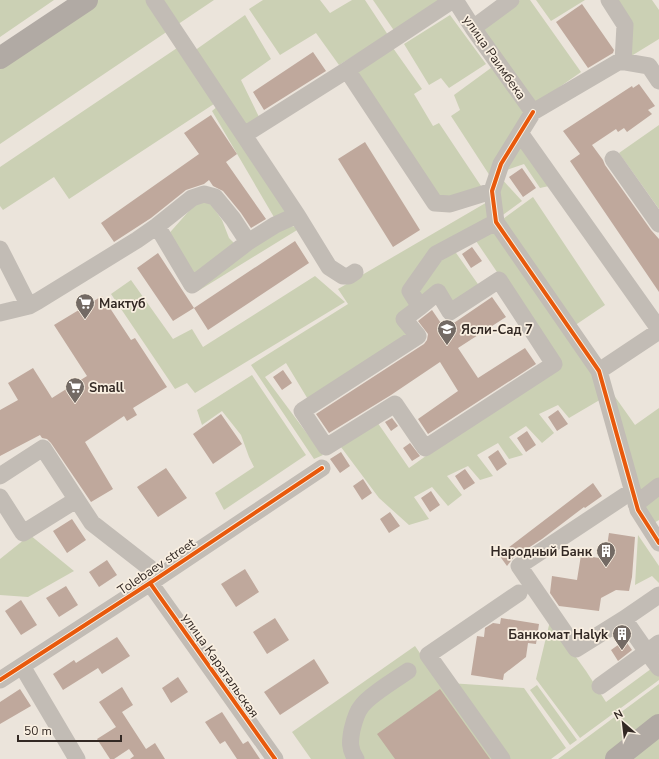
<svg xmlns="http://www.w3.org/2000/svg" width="659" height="759" font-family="'Nunito Sans',sans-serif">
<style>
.green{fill:#cbd0b4}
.building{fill:#bfa89c}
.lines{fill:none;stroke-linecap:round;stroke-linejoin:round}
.minor{stroke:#c2bcb5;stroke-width:17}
.major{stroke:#b1aaa4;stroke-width:22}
.cycleway-casing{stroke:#f9efe1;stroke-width:6}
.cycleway{stroke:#e8590c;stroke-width:4}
.labels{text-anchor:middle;stroke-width:3.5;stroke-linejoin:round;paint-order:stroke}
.street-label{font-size:13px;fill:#332924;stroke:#f9efe1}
.poi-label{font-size:13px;font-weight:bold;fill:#332924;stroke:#f9efe1;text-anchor:start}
</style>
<rect width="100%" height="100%" fill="#ebe4db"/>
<!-- green -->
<path class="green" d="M0,0H54L0,37Z
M86,0H214L0,144V58Z
M263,0H320L330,13L352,0H365L388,35L339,65L316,33L280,55L249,9Z
M373,0H442L395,32Z
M520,0H530L581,72L534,105L480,28Z
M536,0H585L551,21Z
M614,0H652L659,10V39L628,58Z
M245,15L271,59L241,80L259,117L245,125L194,51Z
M450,15L486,64L449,88L441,78L429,85L404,44Z
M183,44L220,100L69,199L54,177L3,210L0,206V167Z
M393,48L422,89L414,94L433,126L439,123L483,189L435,201L353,74Z
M495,65L527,111L490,176L451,116L460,110L454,95Z
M219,105L293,212L278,224L212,111Z
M659,125V209L619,153Z
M519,143L549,186L540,188L524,164L504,171Z
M500,177L522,201L500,217Z
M204,194L222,220L229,238L243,252L275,225L302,227L198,291L165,238Z
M533,197L605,305L574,326L503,219Z
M489,201L487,226L431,256L415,304L411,335L309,401L286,363L265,377L323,455L314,459L251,365L348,304L338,289Z
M495,230L583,356L603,398L569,418L558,405L539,414L554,433L542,443L526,426L509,437L523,455L509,459L498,443L477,455L493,476L480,480L468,466L447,476L462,495L448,506L432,487L414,497L429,519L409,525L379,498L338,443L375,419L409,468L558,362L476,241Z
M454,250L480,287L451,306L419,300L414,291L440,258Z
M315,276L345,302L195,393L187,383L175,389L111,294L131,280L173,339L192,329L203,347Z
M252,375L306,455L224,510L215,493L254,467L249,457L241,435L222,411L202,425L197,410Z
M606,384L635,425L659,408V520L652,524L638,496Z
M30,535L74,571L28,597L0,595V559Z
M638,535L659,566V583L652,576L635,585Z
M550,621L586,671L606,702L659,663V680L580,738L536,679Z
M415,646L493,759H311L292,732Z
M449,683L524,688L566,748L551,759H504Z
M659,684V721L610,759H558Z
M537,685L577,740L570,745L530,690Z
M659,731V759H622Z"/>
<!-- building -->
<path class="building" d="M582,4L614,50L613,53L588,68L556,22Z
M313,52L326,71L264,110L253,92Z
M639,84L655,106L648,110L652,114L627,132L624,128L618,132L616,129L592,145L603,160L605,165L651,230L659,239V292L570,161L580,154L563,131L632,86L633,88Z
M211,115L237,154L226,162L266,219L251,228L241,213L223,191L213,186L209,180L204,184L186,190L151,218L114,242L101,223L199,154L184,133Z
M365,142L420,230L393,247L338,159Z
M522,168L536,188L523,197L509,177Z
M295,241L309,263L208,330L194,308Z
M472,247L482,261L471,268L462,254Z
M158,253L194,308L173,321L137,268Z
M102,296L131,340L135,338L167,387L133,408L137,415L127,421L124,416L85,442L113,489L91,502L51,443L47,439L42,438L40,435L0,456V410L18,400L8,383L33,368L52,398L87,376L54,325Z
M492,297L506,317L458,348L478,378L525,348L536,364L428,434L418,419L458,391L440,362L391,395L329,433L316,414L424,344L427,340L428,334L418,321L432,310L445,329Z
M283,370L292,383L282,390L273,377Z
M558,410L568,424L557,431L548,417Z
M221,414L242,444L213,464L193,434Z
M392,418L398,426L391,431L385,422Z
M527,431L536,445L526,452L517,438Z
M410,443L420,456L412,461L403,448Z
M498,450L507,464L497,471L488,457Z
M341,452L350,466L340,473L330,459Z
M166,468L187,498L158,517L137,487Z
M465,469L475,483L464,490L455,476Z
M363,479L372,493L362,500L353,486Z
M593,483L602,496L585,508L584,507L542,539L513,558L507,566L499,555Z
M431,491L440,505L430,512L421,498Z
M390,512L400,526L389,533L380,519Z
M72,519L86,540L67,553L53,531Z
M609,533L635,537L632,577L629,591L616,590L601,598L599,611L559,606L550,593L552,576L577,580L581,555L605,559Z
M107,560L117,575L99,587L89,572Z
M245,569L259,592L236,607L221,584Z
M66,586L78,605L59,617L46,598Z
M21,600L37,625L21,635L5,611Z
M275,618L289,640L267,654L253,632Z
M501,618L539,624L536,644L528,643L526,657L504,674L503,680L471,675L477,636L484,637L485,628L493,623L500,624Z
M117,637L130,656L102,674L98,668L63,690L53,674L74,660L76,663Z
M625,640L632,650L618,661L611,650Z
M314,659L329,683L280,715L264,692Z
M178,677L188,692L171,703L162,688Z
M122,687L133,705L122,712L146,749L155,743L165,759H130L134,756L129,749L114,759H110L97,739L116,727L99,702Z
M20,689L31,706L0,724V702Z
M440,689L490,759H395L377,734Z
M222,712L243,744L248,741L260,759H237L225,741L220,744L205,722Z"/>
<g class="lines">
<!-- minor -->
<path class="minor" d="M154,0L297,215L329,267L343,276H349L355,272
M455,0L473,28L533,112L620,61L649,66L659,81
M609,0L625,25L623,62
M473,28L511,0
M347,70L435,203L450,204L492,191
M533,112L501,164L492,191L496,222L599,371L638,510L659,543
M520,133L659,329
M244,135L347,70L453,0
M613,159L659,224
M157,226L192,285L248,242
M0,249L29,306
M420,307L438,292L450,312L499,280L554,364L425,448L395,404L326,447L302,411L418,336L404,319L420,307L410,291L436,254L496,222
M0,313L29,306L38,301L137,240L157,226L192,198L204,194L215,197L233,219L248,242L275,225L297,215
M599,371L659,331
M0,476L43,448L92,523L160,576
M0,497L23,533L76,500
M636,504L659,486
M150,583L275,759
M624,619L576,649L519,566L632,491
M659,643L647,652L659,668
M22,666L77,759
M0,680L150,583L322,468
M600,686L647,652L624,619L659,595
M356,759C349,749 350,741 352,730C354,722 356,713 361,707C367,697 396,679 408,671
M502,759L428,655L519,593"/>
<!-- major -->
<path class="major" d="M0,58L87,0
M616,759L659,725"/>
<!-- cycleway casing -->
<g class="cycleway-casing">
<path id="cycleway" d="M533,112L501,164L492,191L496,222L599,371L638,510L659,543
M150,583L275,759
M0,680L150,583L322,468"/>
</g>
<!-- cycleway -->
<use href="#cycleway" class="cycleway"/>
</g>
<!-- icons -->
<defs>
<g id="supermarket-pin" transform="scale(1)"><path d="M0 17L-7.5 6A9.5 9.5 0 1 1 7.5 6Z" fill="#736a64" stroke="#f9efe1"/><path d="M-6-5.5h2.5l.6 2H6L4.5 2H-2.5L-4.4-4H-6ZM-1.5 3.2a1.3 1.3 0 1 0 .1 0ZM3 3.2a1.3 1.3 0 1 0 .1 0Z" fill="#fff"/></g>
<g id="school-pin" transform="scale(1)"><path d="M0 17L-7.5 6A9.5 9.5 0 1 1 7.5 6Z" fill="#736a64" stroke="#f9efe1"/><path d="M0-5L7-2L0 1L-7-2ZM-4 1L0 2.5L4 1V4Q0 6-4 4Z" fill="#fff"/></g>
<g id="building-pin" transform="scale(1)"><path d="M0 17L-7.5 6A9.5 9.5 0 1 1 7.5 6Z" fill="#736a64" stroke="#f9efe1"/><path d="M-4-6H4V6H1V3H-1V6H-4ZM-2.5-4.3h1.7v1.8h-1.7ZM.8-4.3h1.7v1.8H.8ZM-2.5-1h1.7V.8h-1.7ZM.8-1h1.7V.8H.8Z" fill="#fff"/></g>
</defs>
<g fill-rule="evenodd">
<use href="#supermarket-pin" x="85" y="303"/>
<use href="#school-pin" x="447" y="329"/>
<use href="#supermarket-pin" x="75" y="387"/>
<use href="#building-pin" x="606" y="551"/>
<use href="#building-pin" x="622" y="634"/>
</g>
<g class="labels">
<!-- street labels -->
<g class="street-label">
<text transform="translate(495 57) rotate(55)" y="5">улица Раимбека</text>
<text transform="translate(156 566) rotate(-34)" y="5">Tolebaev street</text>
<text transform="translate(221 665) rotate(55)" y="5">улица Каратальская</text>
</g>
<!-- poi labels -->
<g class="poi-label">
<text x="99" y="308">Мактуб</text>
<text x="461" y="334">Ясли-Сад 7</text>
<text x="89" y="392">Small</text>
<text x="592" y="556" text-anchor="end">Народный Банк</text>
<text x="608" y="639" text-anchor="end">Банкомат Halyk</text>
</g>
</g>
<!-- north arrow -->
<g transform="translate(623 723) rotate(332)" stroke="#f9efe1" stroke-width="3" paint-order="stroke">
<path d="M0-3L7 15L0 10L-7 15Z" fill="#332924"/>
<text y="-6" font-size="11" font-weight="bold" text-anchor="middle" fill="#332924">N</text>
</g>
<!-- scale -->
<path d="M18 735v6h103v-6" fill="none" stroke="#332924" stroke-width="2"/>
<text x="24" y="735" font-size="12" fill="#332924" stroke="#f9efe1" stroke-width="3" paint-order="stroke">50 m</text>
</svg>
